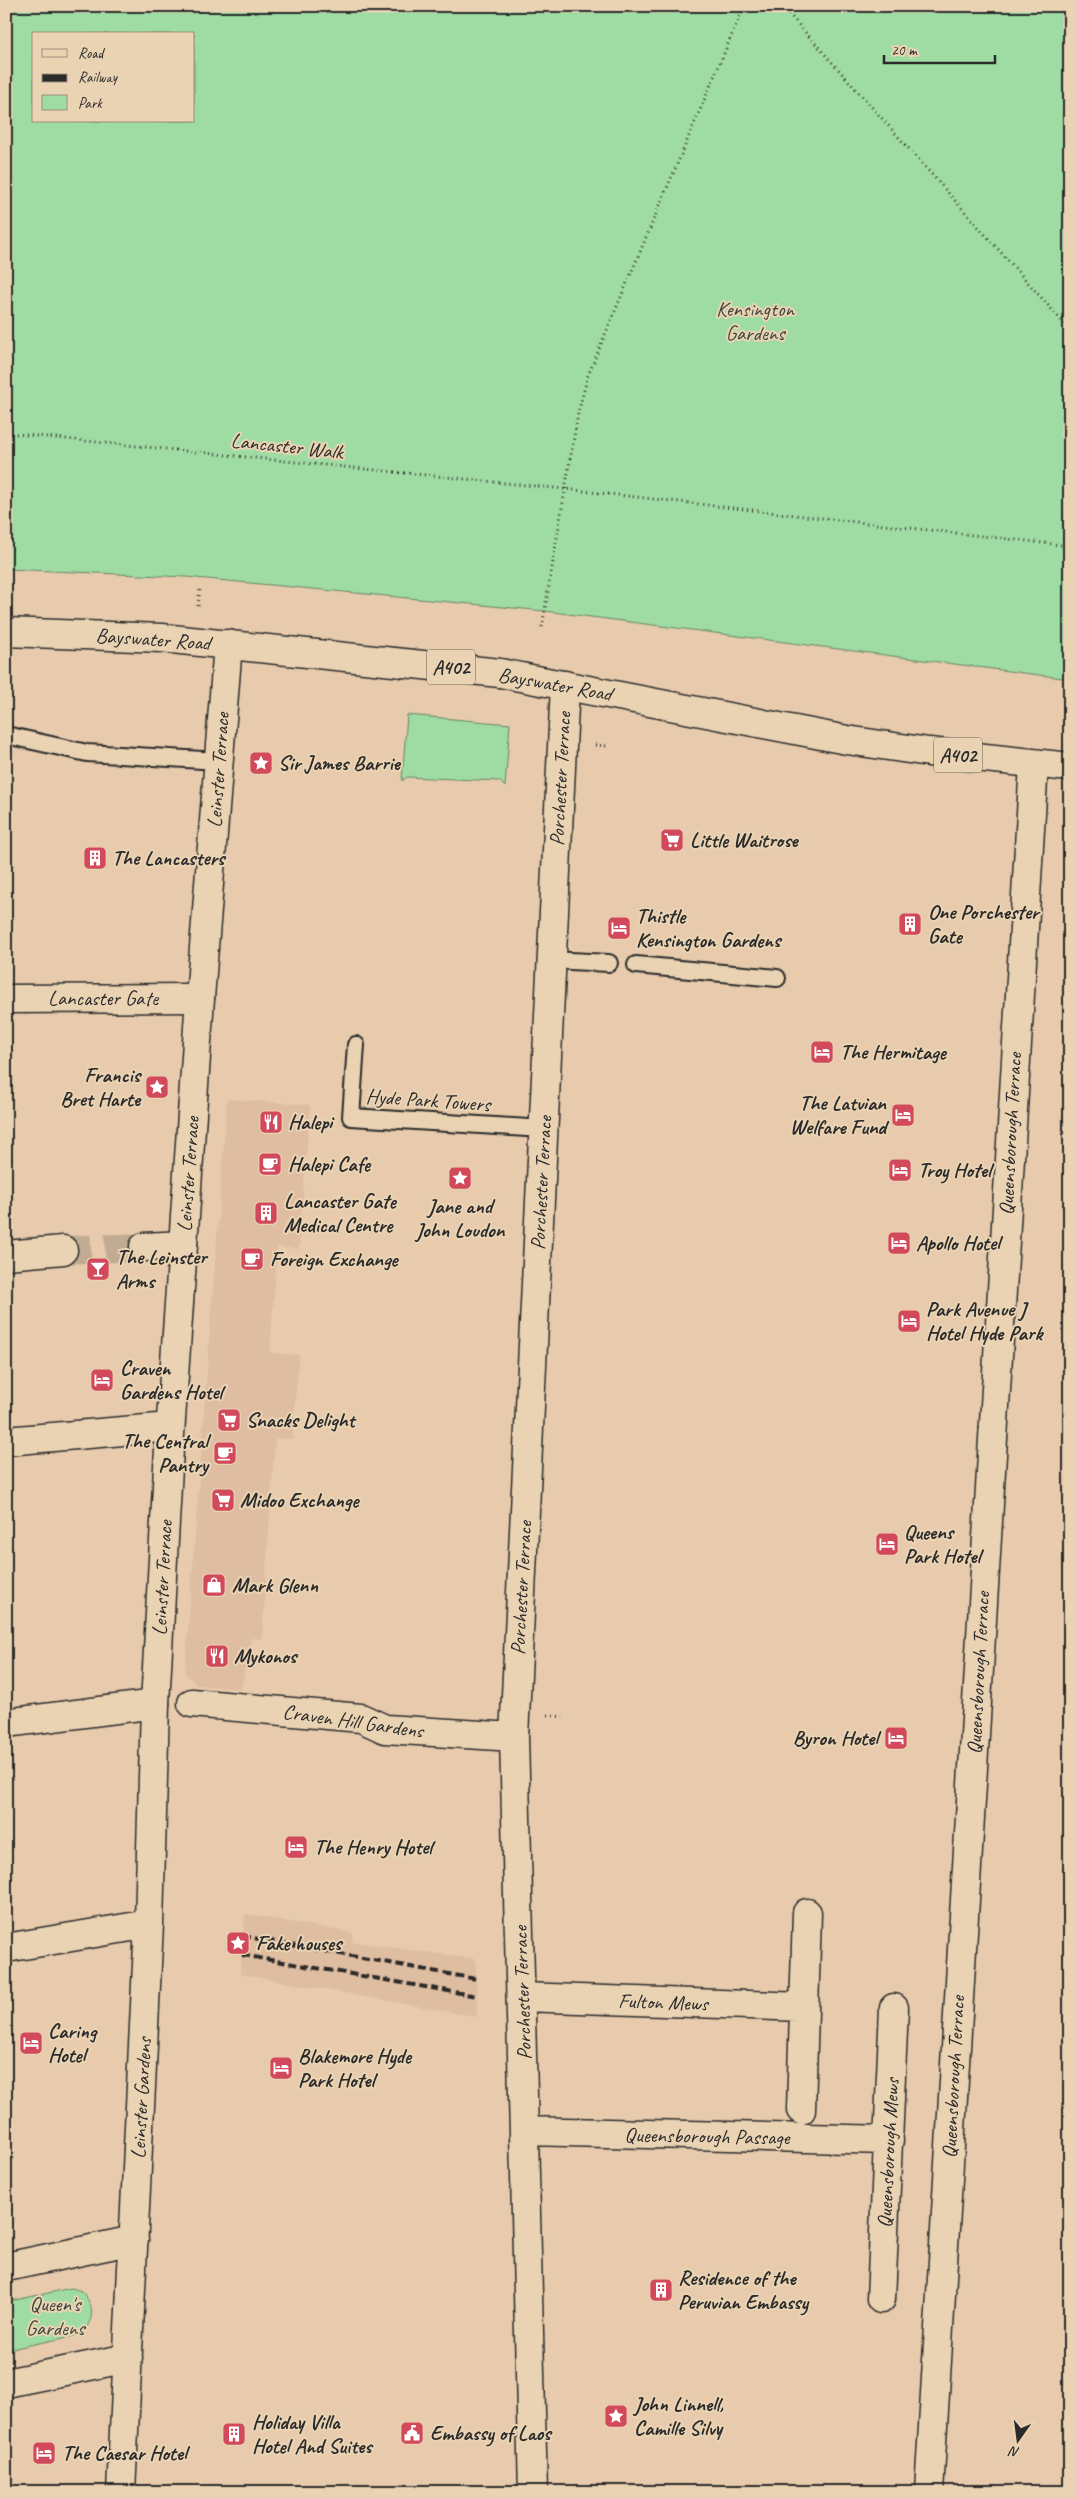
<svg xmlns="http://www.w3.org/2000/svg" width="1076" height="2498" font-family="Caveat,sans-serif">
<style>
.built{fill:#dfbda1}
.green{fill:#9fdca3;stroke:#658467;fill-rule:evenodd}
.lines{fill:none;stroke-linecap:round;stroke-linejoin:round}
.street-tunnel{stroke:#c1ab92;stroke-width:28;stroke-dasharray:28 14;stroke-linecap:butt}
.lane-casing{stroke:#2b2b2b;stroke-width:20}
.street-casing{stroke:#2b2b2b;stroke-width:31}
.secondary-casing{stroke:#2b2b2b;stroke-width:31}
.primary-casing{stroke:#2b2b2b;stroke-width:31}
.path{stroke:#2b2b2b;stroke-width:3;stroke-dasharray:1 4;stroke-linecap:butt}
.lane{stroke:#ead3b3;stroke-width:16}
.street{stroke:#ead3b3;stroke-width:28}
.secondary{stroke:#ead3b3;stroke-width:28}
.primary{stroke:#ead3b3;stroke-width:28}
.rail{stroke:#2b2b2b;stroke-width:4;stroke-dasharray:8 4;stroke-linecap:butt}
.labels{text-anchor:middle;stroke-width:4;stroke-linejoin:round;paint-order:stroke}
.shield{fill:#ead3b3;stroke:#645d54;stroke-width:1}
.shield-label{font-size:20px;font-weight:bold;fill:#2b2b2b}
.park-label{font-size:21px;fill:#3c463d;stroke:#ead3b3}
.street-label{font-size:21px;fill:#2b2b2b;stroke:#ead3b3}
.poi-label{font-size:21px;font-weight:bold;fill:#2b2b2b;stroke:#ead3b3;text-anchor:start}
</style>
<rect width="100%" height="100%" fill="#e7cbac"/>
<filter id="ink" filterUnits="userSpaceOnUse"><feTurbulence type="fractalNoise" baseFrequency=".02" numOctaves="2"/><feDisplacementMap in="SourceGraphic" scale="10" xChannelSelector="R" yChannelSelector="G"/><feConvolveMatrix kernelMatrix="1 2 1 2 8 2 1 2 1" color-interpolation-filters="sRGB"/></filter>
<g filter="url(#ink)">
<!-- built -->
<path class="built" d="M227,1099L310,1105L299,1249L277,1247L270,1353L299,1355L292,1439L275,1438L262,1639L251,1638L241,1689L197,1685L185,1673Z
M245,1914L353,1933L352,1942L476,1959L477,2017L240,1974Z"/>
<!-- green -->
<path class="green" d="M6,6H1070V679L545,611L186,577L6,569ZM34,34H194V121H34Z
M407,715L510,724L505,787L500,781L407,777L402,781Z
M72,2288L81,2291C96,2306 95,2323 78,2335L6,2350V2302Z"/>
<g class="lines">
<!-- street-tunnel -->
<path class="street-tunnel" d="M63,1250L144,1247"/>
<!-- lane casing -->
<g class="lane-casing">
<path id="lane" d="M6,735L87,753L219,761
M551,960L609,963
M636,965L777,978
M356,1045L351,1117L544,1129"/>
</g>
<!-- street casing -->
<g class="street-casing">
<path id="street" d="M6,999L200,998
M144,1247L183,1245
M6,1255L63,1250
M6,1441L170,1427
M192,1703L361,1718L385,1729L514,1737
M6,1948L149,1924
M522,1997L803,2007
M801,2110L807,1913
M525,2131L889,2140
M6,2267L134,2240
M881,2299L894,2008
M6,2383L128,2358
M121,2492L149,1924L155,1704
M533,2492L514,1737L565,685
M929,2492L1034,764"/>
</g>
<!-- secondary casing -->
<g class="secondary-casing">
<path id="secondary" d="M6,1723L155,1704L169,1449L200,998L228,644"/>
</g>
<!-- primary casing -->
<g class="primary-casing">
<path id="primary" d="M6,632L162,638L500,673L847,740L929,752L1070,767"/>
</g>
<!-- path -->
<path class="path" d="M782,6L1070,330
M6,433L565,489L1070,546
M198,606L200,588
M542,627L578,413L588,375L744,6
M595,745L607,746
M548,1715L563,1717"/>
<!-- lane -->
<use href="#lane" class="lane"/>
<!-- street -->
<use href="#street" class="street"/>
<!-- secondary -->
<use href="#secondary" class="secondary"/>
<!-- primary -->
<use href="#primary" class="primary"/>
<!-- rail -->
<path class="rail" d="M243,1936L476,1979
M242,1955L477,1996"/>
</g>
</g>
<!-- icons -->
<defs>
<g id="sight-square" transform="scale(1.25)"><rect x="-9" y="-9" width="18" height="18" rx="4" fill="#d1495b" stroke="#ead3b3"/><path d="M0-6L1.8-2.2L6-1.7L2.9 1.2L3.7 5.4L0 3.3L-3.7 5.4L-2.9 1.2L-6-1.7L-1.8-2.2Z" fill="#fff"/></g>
<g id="supermarket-square" transform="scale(1.25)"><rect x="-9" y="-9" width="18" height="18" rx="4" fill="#d1495b" stroke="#ead3b3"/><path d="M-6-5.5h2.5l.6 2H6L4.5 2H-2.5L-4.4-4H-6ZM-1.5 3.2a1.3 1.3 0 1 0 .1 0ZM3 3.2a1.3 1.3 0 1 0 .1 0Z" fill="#fff"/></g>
<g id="building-square" transform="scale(1.25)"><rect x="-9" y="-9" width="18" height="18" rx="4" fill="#d1495b" stroke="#ead3b3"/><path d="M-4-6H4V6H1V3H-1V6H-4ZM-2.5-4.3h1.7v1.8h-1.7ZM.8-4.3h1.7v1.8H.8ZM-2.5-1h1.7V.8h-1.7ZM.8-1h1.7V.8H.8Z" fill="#fff"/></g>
<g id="hotel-square" transform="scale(1.25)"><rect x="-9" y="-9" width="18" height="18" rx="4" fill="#d1495b" stroke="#ead3b3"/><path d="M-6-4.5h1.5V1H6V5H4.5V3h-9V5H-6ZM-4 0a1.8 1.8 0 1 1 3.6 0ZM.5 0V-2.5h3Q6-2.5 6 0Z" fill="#fff"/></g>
<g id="restaurant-square" transform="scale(1.25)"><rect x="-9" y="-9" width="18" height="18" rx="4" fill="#d1495b" stroke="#ead3b3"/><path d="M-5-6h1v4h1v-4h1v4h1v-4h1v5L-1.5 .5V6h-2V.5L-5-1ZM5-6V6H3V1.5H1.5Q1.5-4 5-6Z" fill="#fff"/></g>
<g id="cafe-square" transform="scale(1.25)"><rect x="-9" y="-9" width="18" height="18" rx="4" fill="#d1495b" stroke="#ead3b3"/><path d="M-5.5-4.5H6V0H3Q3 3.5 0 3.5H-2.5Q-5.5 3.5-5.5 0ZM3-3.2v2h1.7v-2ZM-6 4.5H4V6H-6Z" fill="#fff"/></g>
<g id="bar-square" transform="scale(1.25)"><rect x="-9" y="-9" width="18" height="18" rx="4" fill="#d1495b" stroke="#ead3b3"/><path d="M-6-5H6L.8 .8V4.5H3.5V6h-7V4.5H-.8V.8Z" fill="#fff"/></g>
<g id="shop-square" transform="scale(1.25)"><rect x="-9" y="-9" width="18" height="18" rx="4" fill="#d1495b" stroke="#ead3b3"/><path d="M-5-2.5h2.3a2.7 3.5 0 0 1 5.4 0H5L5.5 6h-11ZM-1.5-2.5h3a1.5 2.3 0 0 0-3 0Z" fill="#fff"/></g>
<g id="civic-square" transform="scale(1.25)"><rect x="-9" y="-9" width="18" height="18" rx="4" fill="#d1495b" stroke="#ead3b3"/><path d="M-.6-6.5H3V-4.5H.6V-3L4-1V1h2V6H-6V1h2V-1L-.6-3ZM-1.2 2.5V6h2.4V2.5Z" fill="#fff"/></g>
</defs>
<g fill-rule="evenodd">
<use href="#sight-square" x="261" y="763"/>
<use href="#supermarket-square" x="672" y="840"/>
<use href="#building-square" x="95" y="858"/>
<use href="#building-square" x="910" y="924"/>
<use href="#hotel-square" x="619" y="928"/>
<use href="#hotel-square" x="822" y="1052"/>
<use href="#sight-square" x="157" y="1087"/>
<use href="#hotel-square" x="903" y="1115"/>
<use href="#restaurant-square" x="271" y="1122"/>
<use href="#cafe-square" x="270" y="1164"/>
<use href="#hotel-square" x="900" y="1170"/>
<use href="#sight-square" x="460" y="1178"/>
<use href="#building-square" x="266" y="1213"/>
<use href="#hotel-square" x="899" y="1243"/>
<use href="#cafe-square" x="252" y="1259"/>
<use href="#bar-square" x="98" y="1269"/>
<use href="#hotel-square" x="909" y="1321"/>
<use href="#hotel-square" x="102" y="1380"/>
<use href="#supermarket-square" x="229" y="1420"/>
<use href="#cafe-square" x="225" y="1453"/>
<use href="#supermarket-square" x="223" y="1500"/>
<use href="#hotel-square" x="887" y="1544"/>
<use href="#shop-square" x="214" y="1585"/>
<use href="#restaurant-square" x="217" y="1656"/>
<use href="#hotel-square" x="896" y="1738"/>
<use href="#hotel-square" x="296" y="1847"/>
<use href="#sight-square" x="238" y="1943"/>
<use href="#hotel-square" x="31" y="2043"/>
<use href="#hotel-square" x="281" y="2068"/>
<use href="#building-square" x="661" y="2290"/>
<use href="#sight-square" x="616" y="2416"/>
<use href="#civic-square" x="412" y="2433"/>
<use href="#building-square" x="234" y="2434"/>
<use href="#hotel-square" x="44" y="2453"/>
</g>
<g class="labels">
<!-- shield labels -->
<g class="shield">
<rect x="427" y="649.5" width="48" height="35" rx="4"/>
<rect x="934" y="737.5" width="48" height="35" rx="4"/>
</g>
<g class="shield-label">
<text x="451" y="674">A402</text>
<text x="958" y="762">A402</text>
</g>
<!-- park labels -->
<g class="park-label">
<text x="755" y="316">Kensington<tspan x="755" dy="24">Gardens</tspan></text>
<text x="55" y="2311">Queen's<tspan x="55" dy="24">Gardens</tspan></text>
</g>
<!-- street labels -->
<g class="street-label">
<text transform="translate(287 446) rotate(6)" y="7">Lancaster Walk</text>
<text transform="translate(153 639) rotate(4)" y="7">Bayswater Road</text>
<text transform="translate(555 684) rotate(10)" y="7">Bayswater Road</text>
<text transform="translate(218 770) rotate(-86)" y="7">Leinster Terrace</text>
<text transform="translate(560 779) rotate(-87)" y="7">Porchester Terrace</text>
<text x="103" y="1005">Lancaster Gate</text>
<text transform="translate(428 1100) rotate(4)" y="7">Hyde Park Towers</text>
<text transform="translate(1010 1134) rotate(-87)" y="7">Queensborough Terrace</text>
<text transform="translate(188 1174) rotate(-86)" y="7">Leinster Terrace</text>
<text transform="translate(541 1183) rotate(-87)" y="7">Porchester Terrace</text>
<text transform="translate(162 1578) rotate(-87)" y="7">Leinster Terrace</text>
<text transform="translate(521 1588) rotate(-87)" y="7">Porchester Terrace</text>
<text transform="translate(978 1673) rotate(-87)" y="7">Queensborough Terrace</text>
<text transform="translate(353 1721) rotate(8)" y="7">Craven Hill Gardens</text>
<text transform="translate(522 1993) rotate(-92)" y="7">Porchester Terrace</text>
<text transform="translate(663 2002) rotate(2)" y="7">Fulton Mews</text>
<text transform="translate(953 2077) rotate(-87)" y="7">Queensborough Terrace</text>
<text transform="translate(141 2098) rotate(-87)" y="7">Leinster Gardens</text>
<text transform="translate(707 2136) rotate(1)" y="7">Queensborough Passage</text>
<text transform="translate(888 2153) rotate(-87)" y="7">Queensborough Mews</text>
</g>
<!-- poi labels -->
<g class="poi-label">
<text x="278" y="770">Sir James Barrie</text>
<text x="690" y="847">Little Waitrose</text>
<text x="112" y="865">The Lancasters</text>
<text x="928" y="919">One Porchester<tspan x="928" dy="24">Gate</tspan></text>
<text x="636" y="923">Thistle<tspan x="636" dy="24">Kensington Gardens</tspan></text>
<text x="840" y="1059">The Hermitage</text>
<text x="140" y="1082" text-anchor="end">Francis<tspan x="140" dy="24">Bret Harte</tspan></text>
<text x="886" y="1110" text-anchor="end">The Latvian<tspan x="886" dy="24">Welfare Fund</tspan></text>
<text x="288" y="1129">Halepi</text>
<text x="288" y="1171">Halepi Cafe</text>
<text x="918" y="1177">Troy Hotel</text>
<text x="284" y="1208">Lancaster Gate<tspan x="284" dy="24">Medical Centre</tspan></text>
<text x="460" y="1213" text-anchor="middle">Jane and<tspan x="460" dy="24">John Loudon</tspan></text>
<text x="916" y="1250">Apollo Hotel</text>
<text x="116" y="1264">The Leinster<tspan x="116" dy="24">Arms</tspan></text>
<text x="270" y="1266">Foreign Exchange</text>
<text x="926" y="1316">Park Avenue J<tspan x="926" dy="24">Hotel Hyde Park</tspan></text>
<text x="120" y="1375">Craven<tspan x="120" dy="24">Gardens Hotel</tspan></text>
<text x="246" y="1427">Snacks Delight</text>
<text x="208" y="1448" text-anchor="end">The Central<tspan x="208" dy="24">Pantry</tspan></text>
<text x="240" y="1507">Midoo Exchange</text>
<text x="904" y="1539">Queens<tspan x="904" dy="24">Park Hotel</tspan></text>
<text x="232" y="1592">Mark Glenn</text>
<text x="234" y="1663">Mykonos</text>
<text x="878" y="1745" text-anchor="end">Byron Hotel</text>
<text x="314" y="1854">The Henry Hotel</text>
<text x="256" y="1950">Fake houses</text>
<text x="48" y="2038">Caring<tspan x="48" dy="24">Hotel</tspan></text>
<text x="298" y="2063">Blakemore Hyde<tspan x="298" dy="24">Park Hotel</tspan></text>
<text x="678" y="2285">Residence of the<tspan x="678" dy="24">Peruvian Embassy</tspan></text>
<text x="634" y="2411">John Linnell,<tspan x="634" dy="24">Camille Silvy</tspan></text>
<text x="252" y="2429">Holiday Villa<tspan x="252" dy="24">Hotel And Suites</tspan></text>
<text x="430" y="2440">Embassy of Laos</text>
<text x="62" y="2460">The Caesar Hotel</text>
</g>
</g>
<!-- margin -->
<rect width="1076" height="2498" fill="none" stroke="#ead3b3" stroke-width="25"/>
<rect x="12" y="12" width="1051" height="2473" fill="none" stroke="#2b2b2b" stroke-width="2" filter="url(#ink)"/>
<!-- legend -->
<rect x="32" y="32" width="162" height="90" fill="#ead3b3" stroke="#9e907d"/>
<rect x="42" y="49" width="25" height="8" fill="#ead3b3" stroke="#9e907d"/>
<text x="78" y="58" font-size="15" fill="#2b2b2b">Road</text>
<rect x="42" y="74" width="25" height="8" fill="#2b2b2b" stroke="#9e907d"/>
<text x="78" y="82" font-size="15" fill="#2b2b2b">Railway</text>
<rect x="42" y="95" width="25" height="15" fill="#9fdca3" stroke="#9e907d"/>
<text x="78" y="108" font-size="15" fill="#2b2b2b">Park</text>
<!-- north arrow -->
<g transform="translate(1018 2440) rotate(194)" stroke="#ead3b3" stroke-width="4" paint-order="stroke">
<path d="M0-4L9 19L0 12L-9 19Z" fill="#2b2b2b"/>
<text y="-8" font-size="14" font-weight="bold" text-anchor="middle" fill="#2b2b2b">N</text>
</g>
<!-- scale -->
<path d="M884 55v8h111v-8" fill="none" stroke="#2b2b2b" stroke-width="2.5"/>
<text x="891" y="55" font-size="15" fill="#2b2b2b" stroke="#ead3b3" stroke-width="4" paint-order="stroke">20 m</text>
</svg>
